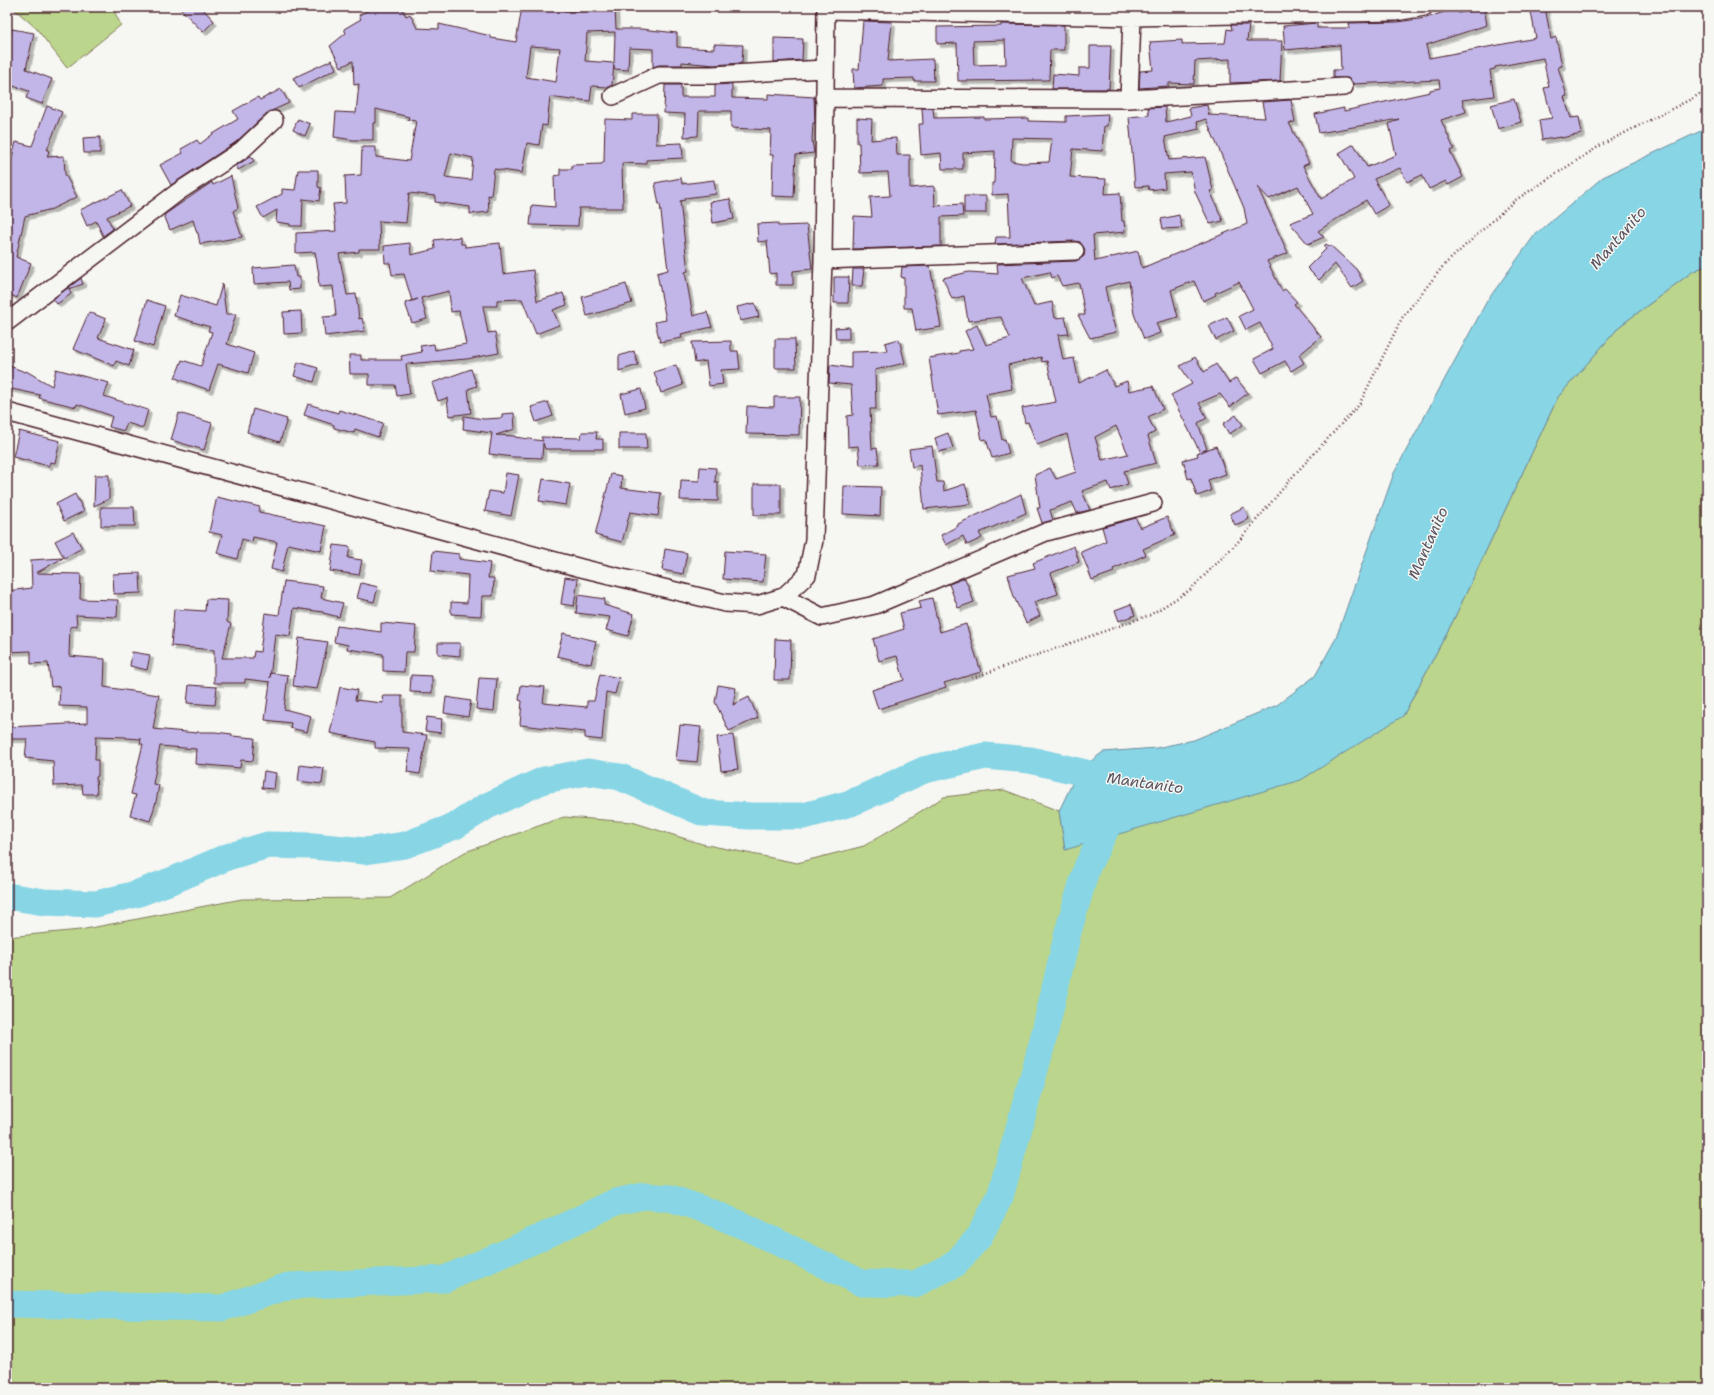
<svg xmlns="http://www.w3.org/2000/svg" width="1714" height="1395" font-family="'Shantell Sans',sans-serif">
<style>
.green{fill:#bcd58c;stroke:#837a5c}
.water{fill:#87d5e5;stroke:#6f8c9b}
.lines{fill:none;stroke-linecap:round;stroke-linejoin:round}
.river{stroke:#87d5e5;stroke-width:27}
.building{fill:#c2b6e8;stroke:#4a1f2b;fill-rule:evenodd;filter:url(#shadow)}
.minor-casing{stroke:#4a1f2b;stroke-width:20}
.path{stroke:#4a1f2b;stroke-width:2.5;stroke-dasharray:1 3;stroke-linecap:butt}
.minor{stroke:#f6f6f2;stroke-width:17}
.labels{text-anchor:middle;stroke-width:3;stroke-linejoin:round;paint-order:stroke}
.water-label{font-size:15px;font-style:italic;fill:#5c5663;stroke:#f6f6f2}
</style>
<defs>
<filter id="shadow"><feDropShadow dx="3.5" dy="3.5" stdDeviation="0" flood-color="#0004"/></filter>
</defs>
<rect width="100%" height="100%" fill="#f6f6f2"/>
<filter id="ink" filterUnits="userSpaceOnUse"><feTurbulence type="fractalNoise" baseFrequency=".025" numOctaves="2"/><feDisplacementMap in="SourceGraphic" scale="8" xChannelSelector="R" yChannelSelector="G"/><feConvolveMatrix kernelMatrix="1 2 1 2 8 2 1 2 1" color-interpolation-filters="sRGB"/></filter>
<g filter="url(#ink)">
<!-- green -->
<path class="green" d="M12,7H112L121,25L67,68L36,28Z
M1707,265V1388H7V937L80,930L242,899L390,898L465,852L564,817L632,822L702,844L797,863L864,846L944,797L1004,790L1059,811L1065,849L1403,716L1454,619L1558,397L1620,326L1692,272Z"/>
<!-- water -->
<path class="water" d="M1707,128V265L1692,272L1620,326L1558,397L1454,619L1403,716L1301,780L1065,850L1059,811L1078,771L1103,752L1156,748L1194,740L1277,705L1315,676L1336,638L1394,473L1487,301L1534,236L1603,177Z"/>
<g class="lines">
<!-- river -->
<path class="river" d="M7,896L44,902L96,904L136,894L176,879L227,857L268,845L313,846L365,851L405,845L455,826L487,806L544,780L588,772L620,777L704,813L750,816H804L851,803L924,770L985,756L1030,760L1115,780
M7,1304L222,1308L288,1286L445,1279L544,1236L615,1202L644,1196L670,1198L708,1211L744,1226L862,1283L915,1284L955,1264L979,1237L1000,1197L1042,1044L1068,932L1087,867L1118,805"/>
</g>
<!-- building -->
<path class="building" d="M179,7H201L214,21L203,32Z
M375,7H401L406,16L410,14L417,28L439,29V24L491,36V38L516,42L522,7H564L563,11H595V8H615L616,29H641L677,33V47L714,49V44L743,45L742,63L714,65L682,62V65H659L653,67V49L629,48L628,70L614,69V65L612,85L608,87L592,86L590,101L572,99L571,100L550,97L547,126L542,125L539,145L527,143L522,173L494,169L491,196L488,195L489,212L470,214V207L435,202V196L409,193L406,223L379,221L380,249H359V252L339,254L347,295L356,294L359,319L362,318L365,331L325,336L323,317L336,316L333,286L319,287L318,275H319L315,252L296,253V233L336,231L333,204L346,203L345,176L361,175L362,147H376V157L409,161L416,121L408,120L409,117L376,109V123H373V140H353L334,137L336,112L356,113L359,84L354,85L353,61L341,67L330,46L346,33L344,29L361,19L359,15ZM615,32L614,63L585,61L587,33ZM530,46L560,48L556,82L526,77ZM451,153L473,158L471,180L445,177Z
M1530,7H1545L1551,39L1556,37L1562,66L1558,67L1567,96L1564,97L1571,118L1579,117L1582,134L1561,138V137L1542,140L1539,120L1552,118L1544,88L1549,87L1543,58L1495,67V69L1490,70L1494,96L1462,100L1466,112L1441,120L1454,149L1450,151L1463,177L1448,185L1446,181L1429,189L1422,175L1407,182L1400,168L1374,179L1389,205L1374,214L1366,200L1318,231L1324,237L1308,244L1290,223L1313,214L1298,186L1269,199L1257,186L1288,253L1267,261L1282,291L1285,289L1297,302L1294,304L1321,337L1299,355L1304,363L1291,371L1285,361L1262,373L1254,359L1273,349L1260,323L1246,330L1239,316L1253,309L1239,282L1215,293L1216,295L1203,301L1194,281L1171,290L1178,317L1156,323L1160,333L1144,339L1134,314L1129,281L1105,287L1112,321H1113L1116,332L1090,338L1078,315H1085L1079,283L1062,286L1057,276L1052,278L1050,272L1022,278L1034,306L1052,302L1055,318L1065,317L1069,334L1058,335L1063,360L1074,358L1079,383L1106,370L1114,386L1127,381L1129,391L1153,386L1163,409L1148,417L1155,432L1148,436L1156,463L1124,471L1128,484L1111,490L1108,482L1082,491L1090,510L1077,513L1072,502L1050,510L1053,520L1042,523L1037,508H1040L1035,475L1050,468L1056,479L1076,472L1067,434L1037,445L1028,422L1025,423L1022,408L1056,402L1047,361L1042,362L1041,357L1008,365L1012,389L986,394L991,417L997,416L1002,440L1005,439L1009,453L992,458L986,439L982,440L976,410L938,415L929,358L959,353V351L973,349L965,331L977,325L986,345L1010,338L1001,317L968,321L964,296L952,299L943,278L969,272L998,274L997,264L1076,261L1084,256L1085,250L1080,242L1075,241L995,244L996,237H1010L1008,194L992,195V183H994L995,151L963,153V169H942L941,153L921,155L919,124H923L922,108H933L934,118L984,117V119L1028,118V121L1066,122V116L1108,114L1107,126H1104L1102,151L1073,149L1070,177L1106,179L1105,194L1120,193L1122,221H1124L1125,232L1093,235L1095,261L1138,251L1142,268L1247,224L1244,208L1206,119L1197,122L1199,129L1165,137L1169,160L1205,157L1213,190L1210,191L1223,221L1210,224L1195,192L1191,172L1164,174L1165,188L1149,190L1148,186L1135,187L1129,117L1149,115L1148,108L1165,107L1166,122L1191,116L1189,108L1207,105L1209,115L1265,118L1262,102L1291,100L1295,122L1289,123L1309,163L1303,166L1321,199L1354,179L1339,153L1354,144L1367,167L1396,155L1389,124L1399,119L1319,133L1315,114L1344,108V111L1430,92V90L1440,88L1439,80L1353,84L1348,78H1333V70H1341L1340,45L1285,50L1283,26L1317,23V28H1350L1349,23L1397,22L1426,18L1456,8L1458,13L1484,8L1487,25L1426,45L1429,58L1536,38ZM1012,138L1052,139L1049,162L1023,163L1011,161ZM1116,426L1128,454L1102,460L1095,437Z
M863,21L892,22L888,61L933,59L934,81H914V78L883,79V86L854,88L853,69H859Z
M1001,24L1064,25V50H1050L1049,80L958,81L957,43L937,44V27L1001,26ZM1005,40L1006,64L974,65L973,41Z
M1231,25H1249L1247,41H1282L1280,81L1230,83V59L1195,61L1194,84L1169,83V86L1139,88L1140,71L1153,70L1150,42L1182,40V44L1225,43L1227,29L1232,30Z
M12,29L34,33L26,69L52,79L42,104L26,98L29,91L7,84V53Z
M774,38L803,39L802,60L774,62Z
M1090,46H1111L1109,89H1052L1053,74L1079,76V68H1090Z
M332,60L336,69L299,88L293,78Z
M732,84V98L768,99V94L814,97L815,123H813L812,140L814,153L796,155L794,197L772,196L773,155H770L771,130L731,128V111H699L698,136L684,137L685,114L664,113L665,85H681V97H715V85Z
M281,89L289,103L267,113L236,142L171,185L160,165L183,153L181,149L197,140L200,144L213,134L238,119L233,111L258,97L260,100Z
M1514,99L1521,122L1498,129L1491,105Z
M47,106L62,112L47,150L49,151L47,157L64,156L65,174L77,197L52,209L25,216L16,257L31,263L17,298L7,293V176L16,142L32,146Z
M632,114H657L656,144L682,143L683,158L646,160V164L622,163L623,208H579L578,226L530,225L532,205L555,207L554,176L560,175V169H572V165L602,164V162H604L605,119L632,120Z
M857,118L872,119L871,140L896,138L897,155H910V188L934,186L935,206L962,204L963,216L941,217V246L853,249L854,216L872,217L870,197L890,196L888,172L860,173L859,143H857Z
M298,119L310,124L305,136L293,130Z
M100,137V153H84L83,138Z
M251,156L254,161L238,170L236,166Z
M298,170H318V187L321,188L319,201L303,199L302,226H290V224L276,222L277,210L263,218L257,207L282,194V189L295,190Z
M231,176L238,208L233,211L242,237L200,244L198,233H197L193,220L170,230L164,215L212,182L213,185Z
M681,178L682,184L714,180L716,194L685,198V200L680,201L688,271L685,272L693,316L707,312L712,327L681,334L682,338L660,342L655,322L666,320L657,273L668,270L660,204L659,205L655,183Z
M122,190L130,206L107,217L113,229L103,236L96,221L87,226L80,210Z
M964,196H986V213H964Z
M730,199L734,219L713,223L710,202Z
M1179,215L1182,228L1163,229L1161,219Z
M778,223V226L807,225L812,269L793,271V285H776V273L770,274L767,241L758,242L757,224Z
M460,237L461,244H465V247L500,243L503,274L533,270L537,301L563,293L567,305L553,310L559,325L536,334L522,299L497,300V306H483L488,333L495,332L499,353L467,359L406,364L410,394L397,396L395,385H369V374H350L349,355H361V360H402L401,356L422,352L420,346L434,344L435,350L466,344L459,311L451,312L449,291L421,298L427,319L412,323L405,303L418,299L412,301L404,274L392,275L390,263H385L384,246L410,243L411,255L435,249L434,240Z
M1326,244L1329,246L1330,245L1356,269L1363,281L1352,288L1335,264L1319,280L1307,268L1326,249L1324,246Z
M294,265L296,277H300V289L289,290L288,282L254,284L253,268Z
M930,266L941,327L916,331L912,308H904V278L901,277L902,267Z
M853,269H864L862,286H852Z
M834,277H849L848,303H834Z
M81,278L83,284L69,289L71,294L57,304L53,299Z
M222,284L226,314H236L227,344L254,353L248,373L218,364L209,390L175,378L182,360L201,366L212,332L208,331L210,327L174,316L180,295L216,306Z
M626,284L632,303L587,316L582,297Z
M147,300L165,306L153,347L135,341Z
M755,303L759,317L740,321L737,307Z
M301,311L302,333L284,334L283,312Z
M89,312L106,319L98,338L134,350L129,366L116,361L114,366L73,349Z
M1227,317L1234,331L1216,340L1209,326Z
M849,327V339H836L835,328Z
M775,339H795L796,368H775Z
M899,339L905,363L875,370L876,409H870L872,449L877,448L879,464L860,465L858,446L848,447L847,416L853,415L851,385L829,383L830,365L851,368V352L887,351L885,343Z
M731,341V351H738L740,369L721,370L723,384L709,386L706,361L695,363L692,342Z
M634,351L638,365L619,371V356Z
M1195,357L1204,372L1216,364L1229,383L1236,378L1248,393L1230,407L1220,394L1199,403L1207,418L1198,423L1207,449L1201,452L1216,446L1226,474L1208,480L1211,491L1197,496L1191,478L1188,479L1183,460L1198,456L1197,453L1200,452L1171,395L1192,384L1180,366Z
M298,362L318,368L314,382L294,376Z
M7,365L25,372L26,371L52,386L56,369L109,383L104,396L148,410L143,428L127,423L124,431L109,427L112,416L77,404L76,407L39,398L40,395L7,388Z
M676,365L683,385L661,393L654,372Z
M471,369L477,386L468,389L471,413L449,416L447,398L438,401L432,383Z
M641,389L645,408L625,413L621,394Z
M774,397H800L799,435L746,434L747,406L774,407Z
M548,402L553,416L536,422L531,407Z
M308,404L338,413L339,410L383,423L378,437L355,429L354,433L334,428V425L304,415Z
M253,409L287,419L280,442L247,432Z
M179,413L212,423L204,450L171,440Z
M514,413L515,429L496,435L515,436V437L543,441L541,437L581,438L582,432H597L596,439H603V449H545L543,443L542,458L513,457L489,454L492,433L463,429L464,416L484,419L502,418V414Z
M1236,415L1243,425L1229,434L1223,424Z
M19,431L60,441L55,463L50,462L49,466L13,457Z
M619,433H646L647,449H619Z
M948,433L953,448L939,452L935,438Z
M932,446L937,482H943L944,491L965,484L971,504L924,509L920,465L912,467L909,449Z
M700,467L716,468L715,482H718V501L680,500L681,480L699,481Z
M506,473L519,475L511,516L485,511L489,491L503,493Z
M611,474L622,476L621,488L661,493L658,516L630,512L622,542L595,535Z
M95,475H109V499L94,506Z
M543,479L570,484L566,505L539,501Z
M754,484H781V515H754Z
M844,486L881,487L880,516L843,514Z
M75,494L84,511L64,521L56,504Z
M1021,494L1026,513L979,533L982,538L967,545L963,536L946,545L941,535L958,526V524Z
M217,497L260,507L259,512L326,526L321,551L288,544L282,572L271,569L277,542L253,537L252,542L242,539L237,559L217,553L222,535L209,532Z
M101,507H134L135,526H101Z
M1244,507L1249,519L1235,525L1230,514Z
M1167,517L1175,535L1143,549L1146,555L1113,569L1114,572L1092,580L1081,552L1106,541L1102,527L1136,518L1140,528Z
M73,532L82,548L64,558L55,541Z
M334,545L350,547L348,558L362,560L359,575L330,571Z
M1074,546L1079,562L1051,573L1058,594L1034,602L1040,616L1026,623L1014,597L1008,575L1035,568L1033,563Z
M665,549L687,553L683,574L662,570Z
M433,551L459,554V559L490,563L488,578H494L493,596H482L481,616L451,614V602L467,603L468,575L431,571Z
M725,551L766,554L763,582L723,579Z
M63,558L36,573L81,574L80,599L118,600L117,617L76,615L77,626L70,627L69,656L105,659L104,687L159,695L153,729L197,733V732H215L232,734V736L255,738L253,761L241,760L240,768L195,764L196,749L160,746L153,784L159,785L156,802L150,821L130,815L136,795L131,794L143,744H140L141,739L126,738V737L96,736L95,760H98V776L96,777L97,794H83L82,785L54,786L53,761L25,758L27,739H8V727L87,723V707L59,706L60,686L51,687L48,663L31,664V651L7,652V591L32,588L31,560Z
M140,573L141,593L114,594L113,574Z
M565,577L578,579L574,606L561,604Z
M965,578L974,602L958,608L949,584Z
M284,581L323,586L321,598L343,603L339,617L323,613V612L294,608L290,636L275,634L270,678L271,673L288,675L284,709L311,716L307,732L290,728L291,723L265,720L270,682L245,679V683H214V650L171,646L174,609L205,611L206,599L228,600L227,622L231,624L222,658H253L254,651L260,652L265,613L279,615Z
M361,583L378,587L374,602L357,598Z
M578,595L605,599L604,605L634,614L628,636L606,630L610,617L576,613Z
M932,598L940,632L966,624L981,672L944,683L946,687L878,709L872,690L904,680L897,656L879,661L873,639L904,629L900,613L921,608L919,601Z
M1131,604L1135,615L1119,621L1115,610Z
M381,623L416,626L414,652H405L404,672L383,671V654L347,649L348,645L334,642L337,626L381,632Z
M563,633L596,641L591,664L557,656Z
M299,638L328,642L317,689L293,686Z
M775,639L791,640L790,680H774Z
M438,643H460V656L438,654Z
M132,652L150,655L147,670L130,666Z
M600,674L619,678L615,694L606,692L602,740L585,738V732L520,725L522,701L519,700L521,685L545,687L543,703L587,707V701H594Z
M411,675L432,676V693L410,692Z
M479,678L497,679L494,711L476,709Z
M189,685L217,687L215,705L187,703Z
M718,685L736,688L733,705L749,697L758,718L729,731L715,702Z
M340,687L357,690L355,700L383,703L382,696H402V732L427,735L420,774L407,772L410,749L375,748V742L330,733Z
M446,697L471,701L468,717L444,713Z
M427,717L442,719L441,733L425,731Z
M680,725L701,727L697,762L676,760Z
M733,735L738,769L721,771L717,737Z
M300,765L324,768L322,784L298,781Z
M264,771L276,773L274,789L262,788Z"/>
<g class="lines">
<!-- minor casing -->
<g class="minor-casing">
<path id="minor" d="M826,10L1132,17L1395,12L1424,7
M613,96L659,75H712L825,69
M824,98L1129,99L1344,87
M1129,99L1132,17L1130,7
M823,260L1075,251
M7,322L178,192L242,150L274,120
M7,412L581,568L725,603L757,605L783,597L807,575L814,540L823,260L826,7
M783,597L822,617L875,605L1046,532L1153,503"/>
</g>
<!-- path -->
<path class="path" d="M972,678L1150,615L1190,590L1238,542L1295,474L1359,405L1402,318L1444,265L1514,201L1601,145L1695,97L1707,89"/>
<!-- minor -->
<use href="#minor" class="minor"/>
</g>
</g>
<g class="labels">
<!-- water labels -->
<g class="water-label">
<text transform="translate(1618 238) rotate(-49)" y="5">Mantanito</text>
<text transform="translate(1428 543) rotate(-66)" y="5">Mantanito</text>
<text transform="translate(1145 783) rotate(8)" y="5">Mantanito</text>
</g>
</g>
<!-- margin -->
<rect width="1714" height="1395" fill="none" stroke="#f6f6f2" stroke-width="24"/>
<rect x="12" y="12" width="1690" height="1371" fill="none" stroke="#4a1f2b" stroke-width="1.5" filter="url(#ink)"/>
</svg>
